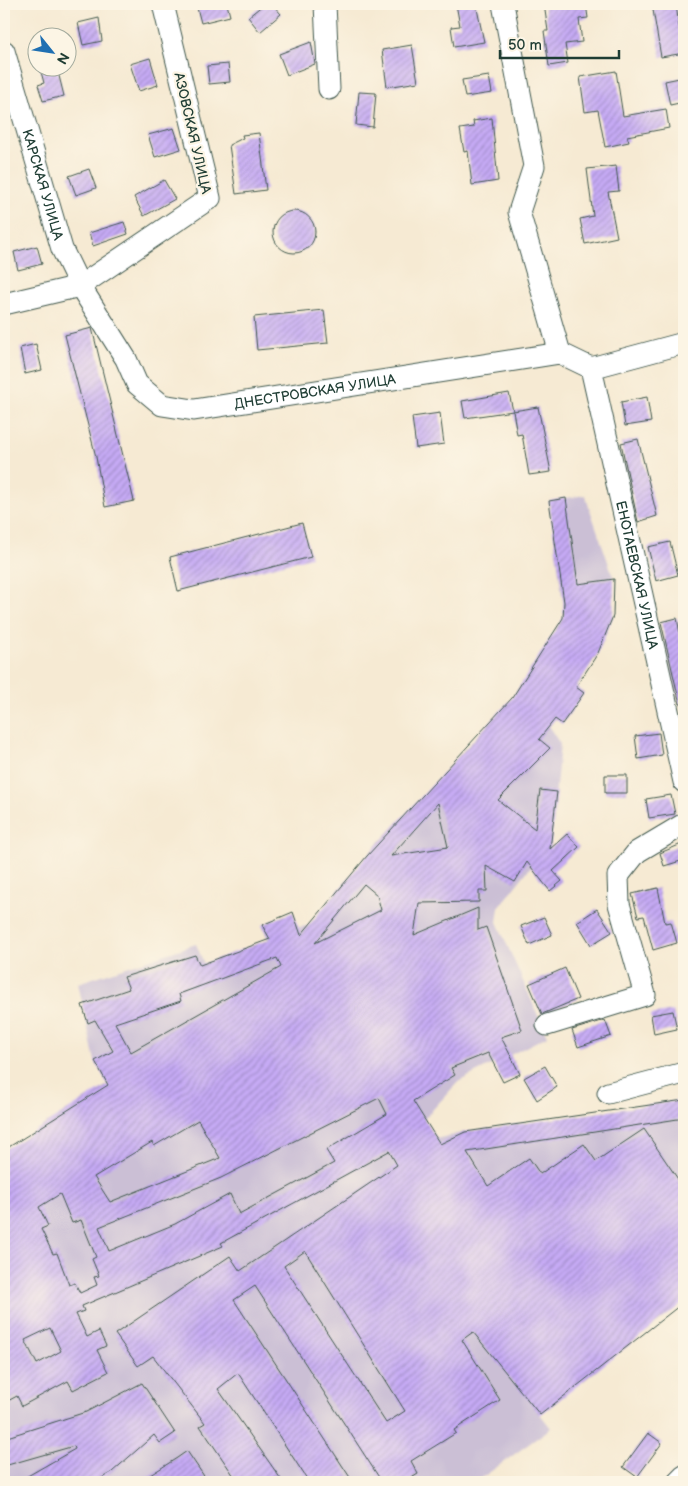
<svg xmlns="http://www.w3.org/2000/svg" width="688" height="1486" font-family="'Balsamiq Sans',sans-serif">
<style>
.industrial{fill:#cbbfd5}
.building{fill:url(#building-hatch);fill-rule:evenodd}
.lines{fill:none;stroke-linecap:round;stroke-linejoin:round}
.minor-casing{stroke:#3f574c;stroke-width:23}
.minor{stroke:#fff;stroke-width:21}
.labels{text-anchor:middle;stroke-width:4.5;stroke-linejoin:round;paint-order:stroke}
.street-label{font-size:14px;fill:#1f3d34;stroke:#fcf5e5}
</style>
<defs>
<pattern id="building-hatch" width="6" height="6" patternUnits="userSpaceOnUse" patternTransform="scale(1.25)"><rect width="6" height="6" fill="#c6aaf5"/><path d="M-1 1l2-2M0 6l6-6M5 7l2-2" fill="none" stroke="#a08cc7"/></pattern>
</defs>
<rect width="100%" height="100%" fill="#fcf5e5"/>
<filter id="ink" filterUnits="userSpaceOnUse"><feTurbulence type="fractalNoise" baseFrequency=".02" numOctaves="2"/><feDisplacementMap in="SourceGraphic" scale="10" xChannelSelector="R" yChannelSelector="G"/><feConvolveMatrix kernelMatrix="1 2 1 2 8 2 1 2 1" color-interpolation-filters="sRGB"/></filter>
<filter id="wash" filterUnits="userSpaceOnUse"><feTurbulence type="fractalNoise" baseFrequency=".0096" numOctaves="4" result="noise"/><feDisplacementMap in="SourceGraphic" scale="20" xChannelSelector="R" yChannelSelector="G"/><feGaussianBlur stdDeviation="1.12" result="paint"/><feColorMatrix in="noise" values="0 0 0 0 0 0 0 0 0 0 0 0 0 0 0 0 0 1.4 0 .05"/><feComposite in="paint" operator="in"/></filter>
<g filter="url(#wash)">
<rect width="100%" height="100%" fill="#f6ead3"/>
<!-- industrial -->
<path class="industrial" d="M585,495L614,579L613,616L598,653L577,687L584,693L562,724L555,719L549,727L560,744L551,842L543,847L533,864L499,907L497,922L547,1036L458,1082L424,1119L436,1139L465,1132L684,1100V1302L540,1414L551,1428L476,1482H4V1152L108,1085L95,1061L78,983L196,944L204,964L268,940L262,925L293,912L298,927L308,926L367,856L512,698L563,618V602L549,501Z"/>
<g id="blocks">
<!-- building -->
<path class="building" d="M196,4H227L230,16L201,23Z
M264,4H272L281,14L260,32L248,17Z
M456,4H476L484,42L454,47L451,27L460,26Z
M544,4H586L588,18L579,19L582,42L565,44L568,63L549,66L544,31H548Z
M652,4H676L679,27H682L684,40V53L661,57Z
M99,18L102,41L83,45L78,23Z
M311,42L315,64L287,75L279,54Z
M412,45L418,82L387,87L382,50Z
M150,58L158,85L139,91L130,64Z
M228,64L230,82L209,84L207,66Z
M40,68H57L64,96L43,101L38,85L44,83Z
M616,71L623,116L666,109L669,128L627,136L629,142L605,147L598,110L585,112L580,77Z
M489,76L492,93L465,97L462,80Z
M684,77V102L670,105L665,81Z
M359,92L376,93L373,127L356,125Z
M492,118L498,181L472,185L468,151L464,152L460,129L474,127L473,121Z
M174,128L181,149L155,157L148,135Z
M259,133L266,190L236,194L229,145L243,138L242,135Z
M616,166L619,191L608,192L617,237L585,244L580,219L593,216L587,169Z
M89,169L96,188L76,195L69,176Z
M164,180L175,199L144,216L134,197Z
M273 232a21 21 0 1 1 42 0a21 21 0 1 1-42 0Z
M124,222L128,234L93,246L89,233Z
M37,246L42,264L18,270L14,252Z
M324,310L328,343L257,350L254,317Z
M92,328L134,501L105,507L96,457L65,335Z
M36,344L42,370L25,374L20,348Z
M509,393L513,411L465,418L462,401Z
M647,397L651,422L625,426L621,402Z
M538,407L551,472L529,475L522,434L517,435L513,411Z
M440,413L444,444L416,448L412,417Z
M638,439L657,516L638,522L621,443Z
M566,498L578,584L614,579L613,616L598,653L576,687L584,693L562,724L555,719L539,739L550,748L498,800L535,829L540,790L557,792L550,849L567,834L579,847L553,871L562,881L550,891L527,862L515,882L486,866L487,891H479V902L419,903L414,935L478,908V930L486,927L522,1030L501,1037L520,1074L503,1082L488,1053L451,1068L455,1075L413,1101L440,1144L465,1132L684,1100V1118L467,1152L488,1186L529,1158L540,1174L584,1144L596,1161L644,1129L684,1188V1302L540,1415L473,1332L462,1340L500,1400L454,1430L456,1433L411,1461L418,1474L405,1482H382L255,1286L234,1300L353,1482H309L238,1373L218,1389L283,1482H238L200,1426L205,1423L153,1356L138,1366L115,1334L230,1256L240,1271L397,1165L389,1151L221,1243L223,1246L82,1306L84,1311L76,1314L87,1337L99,1331L106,1346L97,1350L108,1372L73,1390L68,1381L22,1406L17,1396L4,1403V1150L108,1085L95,1061L113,1051L95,1020L88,1023L82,1005L129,989L124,977L195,955L200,965L270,939L262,925L293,912L301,935L367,856L512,698L563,618L564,602L549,501ZM438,803L448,847L391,856ZM364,884L377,895L381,910L315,943ZM277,958L281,967L131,1052L115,1023L181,1001L179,994ZM379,1098L387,1114L326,1150L334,1163L239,1214L230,1194L175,1224L109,1251L99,1227L221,1178ZM198,1120L220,1158L110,1202L94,1177L152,1142L154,1146ZM60,1194L72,1223L81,1220L96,1257L92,1259L99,1276L94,1277L97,1285L80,1293L75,1283L69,1285L57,1253L53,1254L41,1229L48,1226L39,1207ZM305,1251L405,1411L386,1423L284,1266ZM50,1328L61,1351L37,1364L25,1340Z
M302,523L311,557L178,591L170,557Z
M670,542L678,575L656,581L648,547Z
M677,618L684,654V704H680L661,622Z
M659,733L662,755L638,759L635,736Z
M605,775H627V793H605Z
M671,795L675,814L649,818L646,799Z
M684,843V860L664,866L660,853Z
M658,888L665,923L671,922L677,943L653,950L644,916L638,917L632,894Z
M597,909L612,932L591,945L577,922Z
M544,917L552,935L529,945L521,926Z
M565,968L578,999L542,1014L529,984Z
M673,1011L677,1029L654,1034L651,1015Z
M605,1020L611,1036L578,1047L572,1030Z
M545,1066L557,1087L537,1100L524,1078Z
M142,1383L175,1433L160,1443L154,1435L112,1472L95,1482H17L75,1449L74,1446L4,1466V1438L86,1412Z
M648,1433L662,1443L637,1477L623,1467Z
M187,1451L208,1482H139L177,1458Z"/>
</g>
</g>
<g filter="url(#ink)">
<use href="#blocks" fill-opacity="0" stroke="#3f574c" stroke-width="1"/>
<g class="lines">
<!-- minor casing -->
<g class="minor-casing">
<g id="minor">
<path d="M325,4L329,89"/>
<path d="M503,4L534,166L519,212L560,353"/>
<path id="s1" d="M4,51L62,249L80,286L210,198L163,4"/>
<path id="s2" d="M4,304L80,286L126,359L137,384L162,405L194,410L560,353L591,368L684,343"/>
<path id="s3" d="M591,368L684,782"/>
<path d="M547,1025L645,995L619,904L618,876L637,852L684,824"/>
<path d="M608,1093L684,1073"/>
<path d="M678,1482L684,1476"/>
</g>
</g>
<!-- minor -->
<use href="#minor" class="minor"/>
</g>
</g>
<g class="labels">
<!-- street labels -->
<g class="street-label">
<text transform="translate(193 133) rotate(77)" y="5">АЗОВСКАЯ УЛИЦА</text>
<text dy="5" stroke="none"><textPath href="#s1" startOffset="139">КАРСКАЯ УЛИЦА</textPath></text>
<text dy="5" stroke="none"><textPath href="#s2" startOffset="379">ДНЕСТРОВСКАЯ УЛИЦА</textPath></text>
<text dy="5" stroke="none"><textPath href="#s3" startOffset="212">ЕНОТАЕВСКАЯ УЛИЦА</textPath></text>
</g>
</g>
<!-- margin -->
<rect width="688" height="1486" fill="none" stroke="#fcf5e5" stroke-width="20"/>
<!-- north arrow -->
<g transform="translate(52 52) rotate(120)"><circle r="24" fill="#fcf5e5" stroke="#a4ab9e"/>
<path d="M0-4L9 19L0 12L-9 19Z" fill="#1f6fb2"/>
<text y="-8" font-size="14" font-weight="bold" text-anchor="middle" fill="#1f3d34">N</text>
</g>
<!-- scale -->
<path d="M500 50v8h119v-8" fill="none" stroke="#1f3d34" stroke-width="2.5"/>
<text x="508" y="50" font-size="15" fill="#1f3d34" stroke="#fcf5e5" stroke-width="4" paint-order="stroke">50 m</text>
</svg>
